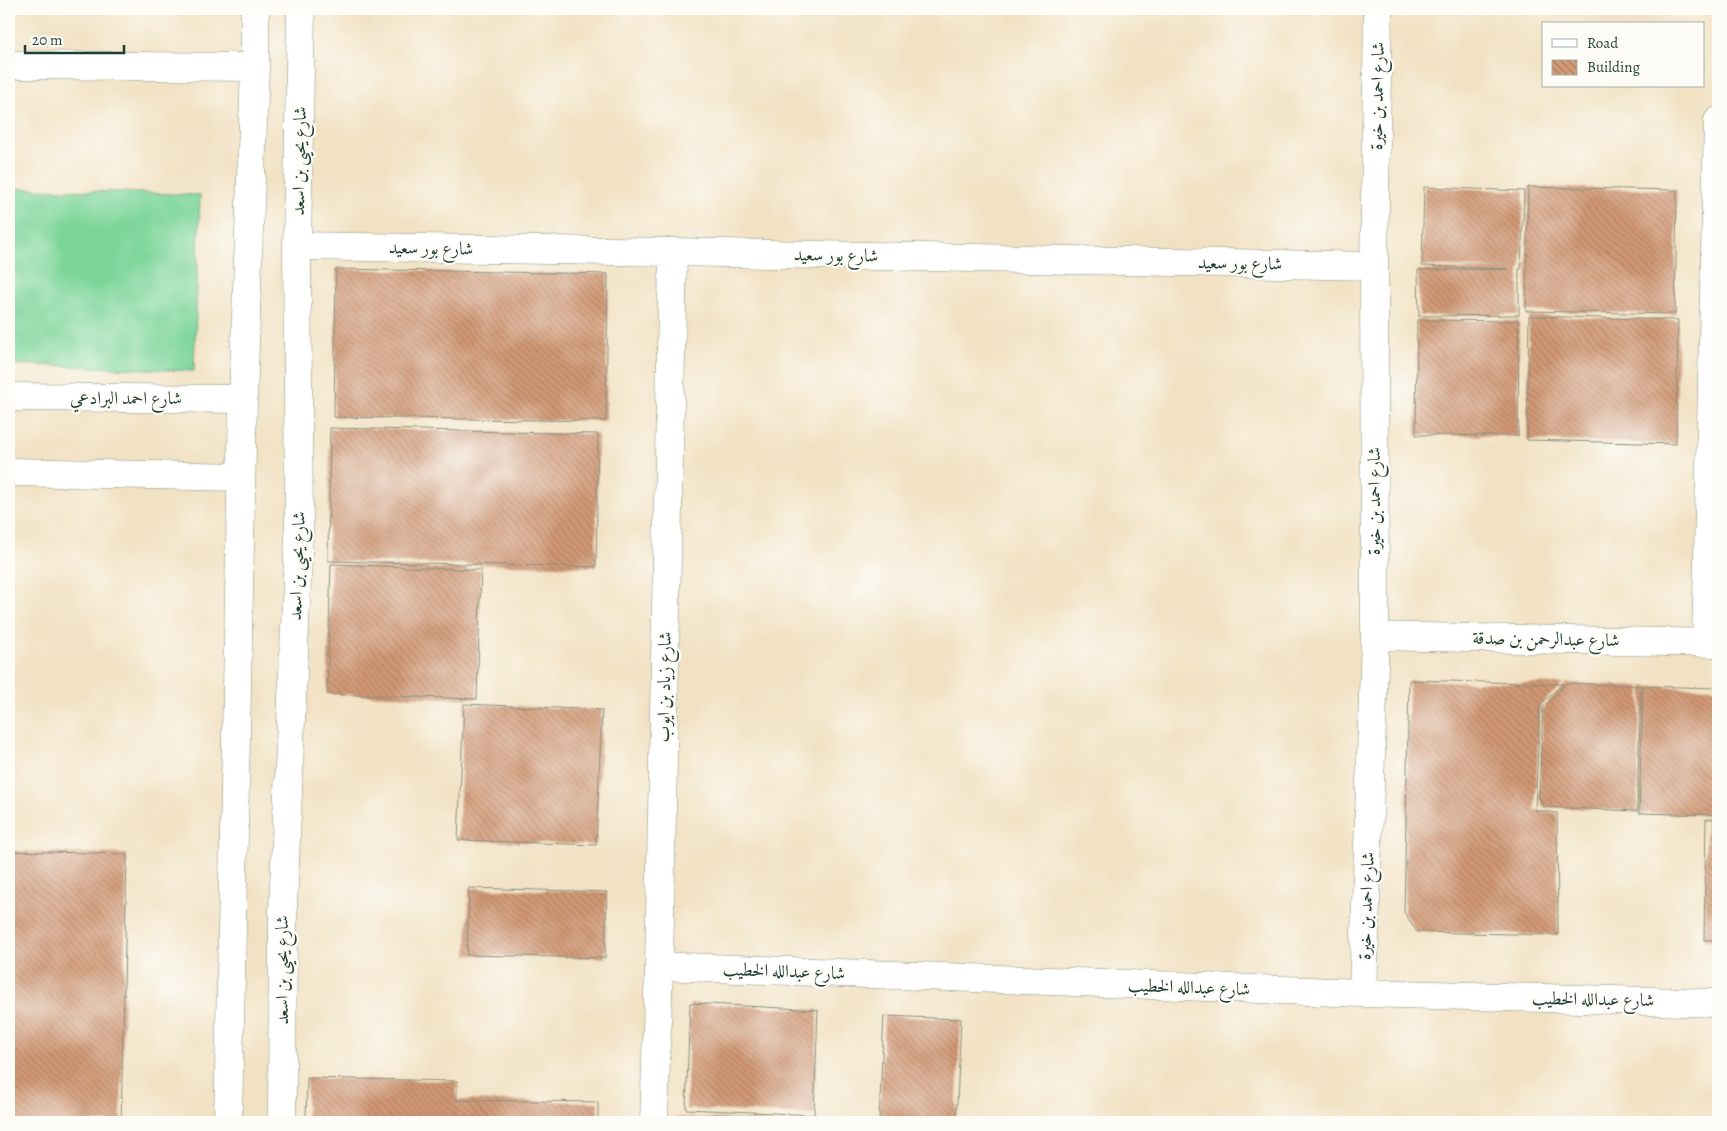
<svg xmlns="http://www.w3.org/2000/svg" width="1727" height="1131" font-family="Alegreya,Amiri,serif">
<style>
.pitch{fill:#7dd59a;stroke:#4e8967}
.building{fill:url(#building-back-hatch)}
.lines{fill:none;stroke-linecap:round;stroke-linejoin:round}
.minor-casing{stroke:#88907c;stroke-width:29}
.minor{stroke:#fff;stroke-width:28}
.labels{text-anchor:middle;stroke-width:4.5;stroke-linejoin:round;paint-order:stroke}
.street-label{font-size:18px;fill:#1f3d34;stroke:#fdfcf7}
</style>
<defs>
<pattern id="building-back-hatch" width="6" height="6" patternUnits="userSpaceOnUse" patternTransform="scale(1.25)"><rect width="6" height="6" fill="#d29875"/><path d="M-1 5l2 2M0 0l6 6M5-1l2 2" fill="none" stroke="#aa7d61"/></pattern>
</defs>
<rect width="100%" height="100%" fill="#fdfcf7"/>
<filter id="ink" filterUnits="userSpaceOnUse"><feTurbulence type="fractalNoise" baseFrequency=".02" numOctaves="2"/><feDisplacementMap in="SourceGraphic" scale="10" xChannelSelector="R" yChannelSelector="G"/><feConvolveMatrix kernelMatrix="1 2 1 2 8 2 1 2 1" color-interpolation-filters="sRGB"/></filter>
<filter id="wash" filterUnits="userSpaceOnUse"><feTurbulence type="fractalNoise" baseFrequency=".0096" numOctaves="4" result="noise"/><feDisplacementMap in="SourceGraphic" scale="20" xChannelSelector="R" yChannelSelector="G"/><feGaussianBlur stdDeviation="1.12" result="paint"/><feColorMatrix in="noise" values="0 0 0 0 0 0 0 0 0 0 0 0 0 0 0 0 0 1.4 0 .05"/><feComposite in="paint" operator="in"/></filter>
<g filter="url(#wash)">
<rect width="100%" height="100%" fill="#f2e2c4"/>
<!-- pitch -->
<path class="pitch" d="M9,188L200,195L194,371L9,364Z"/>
<g id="blocks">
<!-- building -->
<path class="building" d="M1424,187L1524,191L1521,269H1519V315L1419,316L1418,270L1507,269L1422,266Z
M1528,187L1677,190L1675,314L1526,311Z
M336,269L608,274L606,421L334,417Z
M1529,316L1678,320L1676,444L1527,440Z
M1417,320L1519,321L1518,436L1416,435Z
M330,428L598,434L596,567L328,561Z
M331,564L481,570L477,699L327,694Z
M1409,680L1563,684L1540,705L1535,810L1557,813L1558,935L1417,932L1404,912Z
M1567,683L1641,686L1637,811L1543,807L1539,797L1543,707Z
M1643,686L1718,688V815L1639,813Z
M464,704L602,710L596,845L458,840Z
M1706,819H1718V940H1704Z
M9,851L127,854L121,1122H9Z
M469,888L607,892L605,958L467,955Z
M690,1003L818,1010L814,1115L686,1109Z
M884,1016L961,1019L956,1122H879Z
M307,1078L457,1081V1100L598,1102V1122H306Z
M676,1117L763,1121V1122H676Z"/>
</g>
</g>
<g filter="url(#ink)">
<use href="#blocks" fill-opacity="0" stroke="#88907c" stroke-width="1"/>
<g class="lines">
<!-- minor casing -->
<g class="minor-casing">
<path id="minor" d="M9,65L255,67
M297,246L673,252L1374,266
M9,397L243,399
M9,472L241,477
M1375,636L1718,643
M1706,642L1718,121
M659,966L1363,993L1718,1003
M1363,993L1375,636L1374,266L1378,9
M228,1122L243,399L255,67V9
M282,1122L283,909L299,533L297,246L301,9
M654,1122L659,966L673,252"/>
</g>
<!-- minor -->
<use href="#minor" class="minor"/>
</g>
</g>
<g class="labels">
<!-- street labels -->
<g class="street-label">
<text transform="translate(1377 96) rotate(-89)" y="6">شارع احمد بن خيرة</text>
<text transform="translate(299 161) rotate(-89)" y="6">شارع يحيى بن اسعد</text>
<text transform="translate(431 248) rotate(1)" y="6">شارع بور سعيد</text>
<text transform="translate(836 255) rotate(1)" y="6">شارع بور سعيد</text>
<text transform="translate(1240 263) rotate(1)" y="6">شارع بور سعيد</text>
<text x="126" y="404">شارع احمد البرادعي</text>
<text transform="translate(1374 501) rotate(-90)" y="6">شارع احمد بن خيرة</text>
<text transform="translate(297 566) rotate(-88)" y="6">شارع يحيى بن اسعد</text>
<text transform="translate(1546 639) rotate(1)" y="6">شارع عبدالرحمن بن صدقة</text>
<text transform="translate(664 687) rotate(-89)" y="6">شارع زياد بن ايوب</text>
<text transform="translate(1366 906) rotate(-88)" y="6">شارع احمد بن خيرة</text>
<text transform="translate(282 970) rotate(-90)" y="6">شارع يحيى بن اسعد</text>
<text transform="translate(784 971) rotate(2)" y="6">شارع عبدالله الخطيب</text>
<text transform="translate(1189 987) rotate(2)" y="6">شارع عبدالله الخطيب</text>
<text transform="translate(1593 999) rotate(1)" y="6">شارع عبدالله الخطيب</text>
</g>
</g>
<!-- margin -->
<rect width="1727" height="1131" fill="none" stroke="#fdfcf7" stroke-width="30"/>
<!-- legend -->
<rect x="1542" y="22" width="162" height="65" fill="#fdfcf7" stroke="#a4b0a9"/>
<rect x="1552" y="39" width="25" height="8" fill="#ffffff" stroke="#a4b0a9"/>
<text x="1587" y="48" font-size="15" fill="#1f3d34">Road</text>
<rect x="1552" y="60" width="25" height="15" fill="url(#building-back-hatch)" stroke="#a4b0a9"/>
<text x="1587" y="72" font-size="15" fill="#1f3d34">Building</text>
<!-- scale -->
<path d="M25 45v8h99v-8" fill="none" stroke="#1f3d34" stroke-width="2.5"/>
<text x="32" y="45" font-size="15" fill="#1f3d34" stroke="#fdfcf7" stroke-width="4" paint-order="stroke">20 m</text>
</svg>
